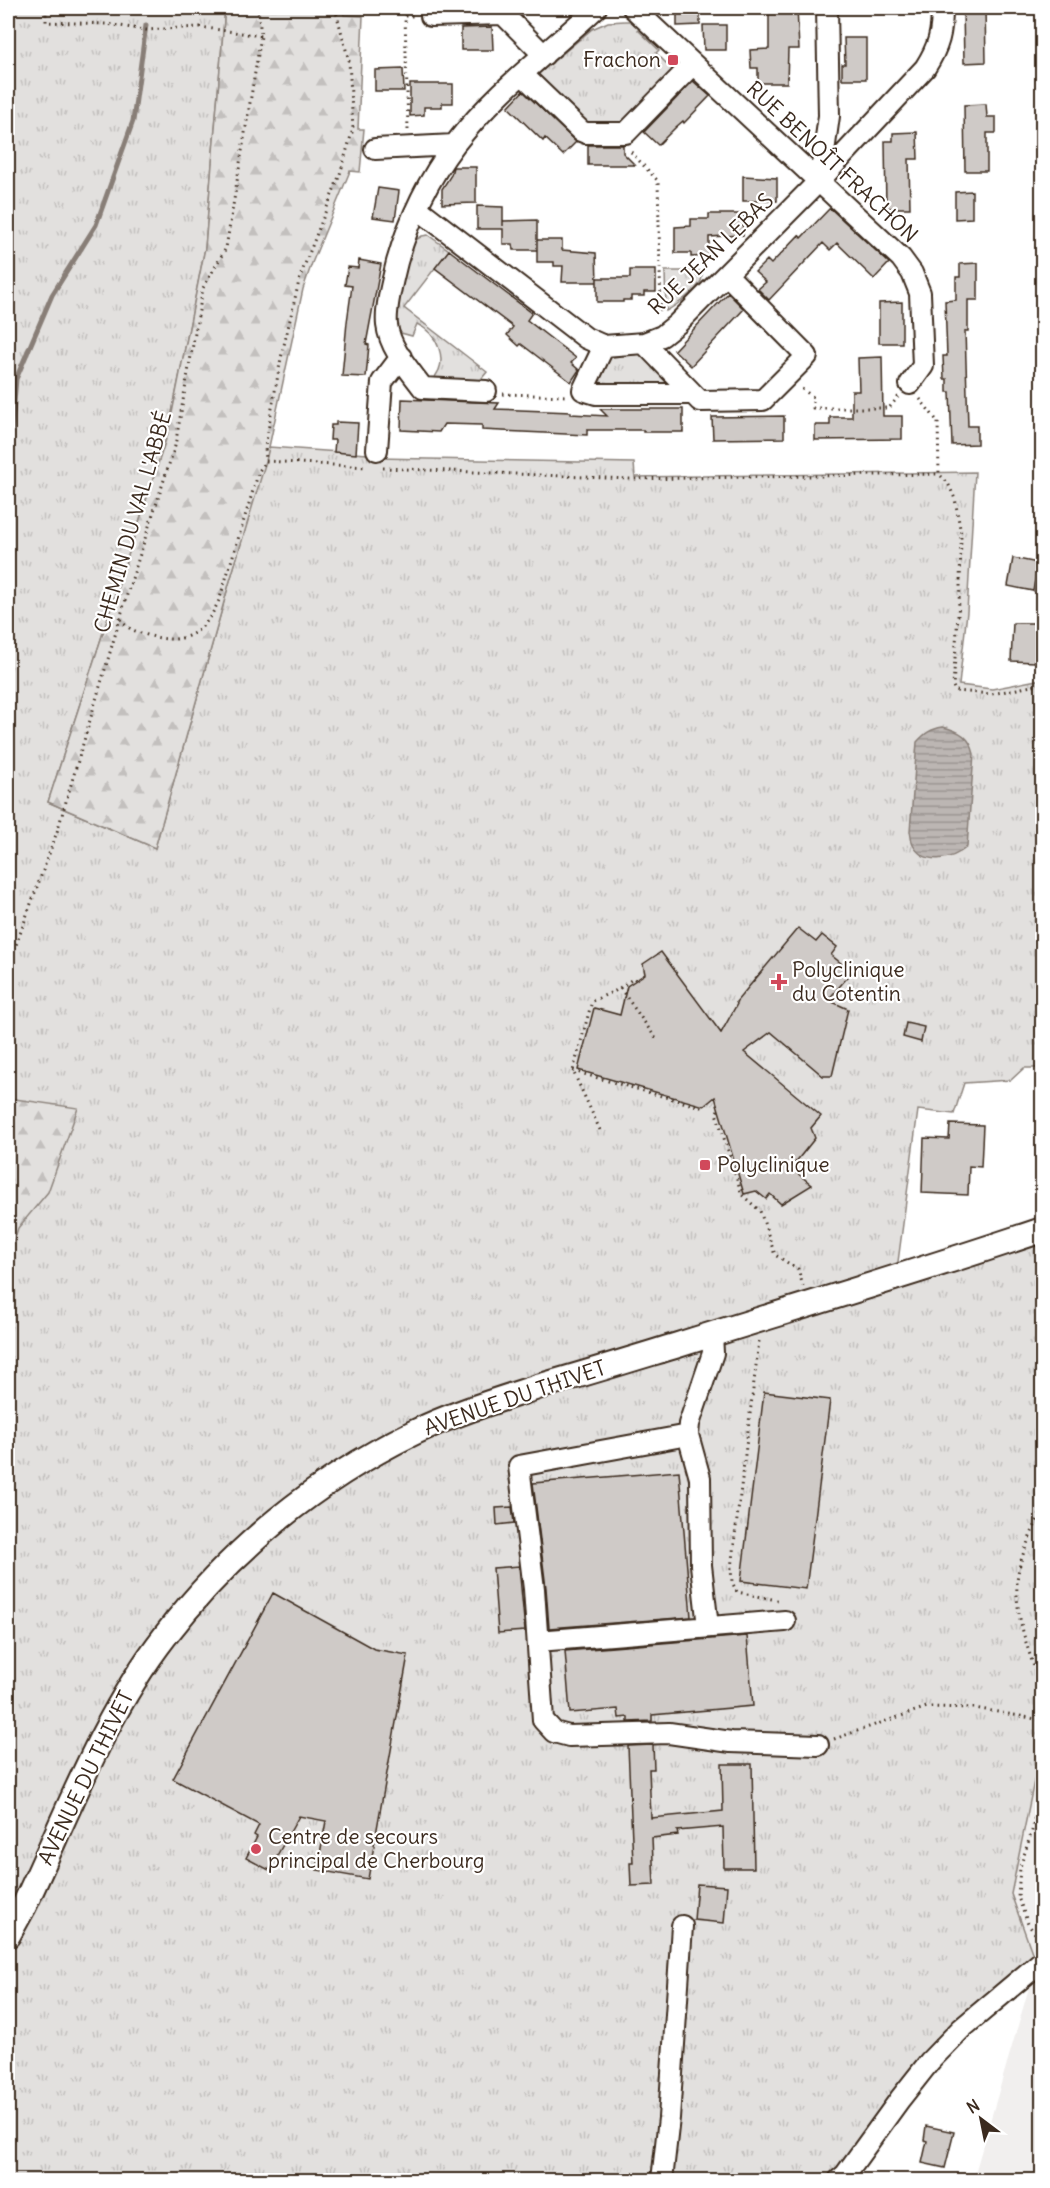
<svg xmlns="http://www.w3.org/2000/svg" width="1050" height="2188" font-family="Delius,sans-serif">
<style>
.built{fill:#f1efee}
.grass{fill:url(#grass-tufts);stroke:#8e857e;stroke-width:1.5}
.forest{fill:url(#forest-firs);stroke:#8e857e;stroke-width:1.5}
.water{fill:url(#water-rules);stroke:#887e77;stroke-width:1.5}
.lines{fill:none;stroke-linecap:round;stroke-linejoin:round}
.stream{stroke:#887e77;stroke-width:5}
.building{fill:#cfcac7;stroke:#3b2a1e;stroke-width:1.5}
.minor-casing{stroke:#3b2a1e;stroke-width:24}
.major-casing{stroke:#3b2a1e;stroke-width:28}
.path{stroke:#3b2a1e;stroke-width:3;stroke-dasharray:1.5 4.5;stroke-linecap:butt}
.minor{stroke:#fff;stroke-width:20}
.major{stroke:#fff;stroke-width:24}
.poi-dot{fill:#d1495b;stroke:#fff;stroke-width:2}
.labels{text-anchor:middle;stroke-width:4.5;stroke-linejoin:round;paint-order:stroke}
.poi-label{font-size:21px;fill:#3b2a1e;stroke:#fff;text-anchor:start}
.street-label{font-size:21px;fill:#3b2a1e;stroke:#fff}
</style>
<defs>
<pattern id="grass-tufts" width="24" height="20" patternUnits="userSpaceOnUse" patternTransform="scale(1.5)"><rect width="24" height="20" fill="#e2e0de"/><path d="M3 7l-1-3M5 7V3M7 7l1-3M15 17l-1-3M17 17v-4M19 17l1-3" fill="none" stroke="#c3c0be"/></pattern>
<pattern id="forest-firs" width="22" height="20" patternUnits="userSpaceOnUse" patternTransform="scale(1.5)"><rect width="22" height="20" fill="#e2e0de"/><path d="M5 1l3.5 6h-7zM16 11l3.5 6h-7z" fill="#c3c0be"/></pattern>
<pattern id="water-rules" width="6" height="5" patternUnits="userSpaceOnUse" patternTransform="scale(1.5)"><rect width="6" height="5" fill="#bcb6b3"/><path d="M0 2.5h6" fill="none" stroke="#9a9491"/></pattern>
</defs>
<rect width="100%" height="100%" fill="#fff"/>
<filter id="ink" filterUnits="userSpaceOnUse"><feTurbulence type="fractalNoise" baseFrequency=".0167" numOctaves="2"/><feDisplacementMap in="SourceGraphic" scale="12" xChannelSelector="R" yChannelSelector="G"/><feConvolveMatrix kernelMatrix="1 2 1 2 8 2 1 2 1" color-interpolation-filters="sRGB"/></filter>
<g filter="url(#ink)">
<!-- built -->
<path class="built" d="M1042,1742V2180H973L1035,1967L1033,1955L1011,1894Z"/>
<!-- grass -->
<path class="grass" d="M9,8H225L205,248L168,433L48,802L155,848L229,584L269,447L367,454L368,457L378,458L634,463L635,477L975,472L967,612L959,685L992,689L1042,679V1068H1024L1011,1080L964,1083L954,1114L918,1110L896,1277L1042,1230V1742L1011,1894L1033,1955L986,1996L854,2152L823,2180H573L566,2176L542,2180H8Z
M625,21H635L642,26L638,30L659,50L656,53L676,73L627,123L592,128L535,77L592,29L608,22Z
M428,235L449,250L404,308L487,372L478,383L433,379C450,361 437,333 417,324L412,336L401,333L396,327L397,305L411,243L422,236Z
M665,271H702C702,273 702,279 701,281C697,290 676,306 666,311Z
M642,353L675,385L602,386L598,382L606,358Z"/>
<!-- forest -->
<path class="forest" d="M225,8H342L344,15L363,16L358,129H364L360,172L350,171L312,263L303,289L266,461L229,584L155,848L48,802L168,433L205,248Z
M8,1098L78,1108L48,1192L18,1228L8,1260Z"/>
<!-- water -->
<path class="water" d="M943,727C960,731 970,737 974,754L967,847C952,860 924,866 913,845C911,841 911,835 910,831L917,742C925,733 931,729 943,727Z"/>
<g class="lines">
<!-- stream -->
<path class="stream" d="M8,469L16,379L52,295L96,225L133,121L146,25"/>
</g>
<!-- building -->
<path class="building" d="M677,8H700V25L677,26Z
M769,8H797L799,49H788L787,83H758V68H751L750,50L769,49Z
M963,8H985L986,62L964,63Z
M703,25H726V50H704Z
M492,27L493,50H461V28Z
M844,38H866V79H842V64H845Z
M403,69L404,91H375V70Z
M693,81L710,96L684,123L683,121L676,127L658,145L644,132Z
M410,84H453V103H442V107H424V115L410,116Z
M523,91L576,142L563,155L545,138L543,141L508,107Z
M986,104L987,117H996V133H987V171H965L964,105Z
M917,132L918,159H909L910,208H886L885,141H893V133Z
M588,145H623V153L635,165H588Z
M453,167H476V203L442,204V189L451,175Z
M743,176L777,178V201H743Z
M378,188L399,191L395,220L373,217Z
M972,191V218L955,219V192Z
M477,206L503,207V226V221L537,220V250H514L513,244H503V229H477Z
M830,208L889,263L874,279L837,243L830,250L823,243L769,300L758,289L766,282L755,272L767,260L771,264L799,235L801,238Z
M709,214H743V235L709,237V256L691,257V253H675V227L691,226V219H709Z
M537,240H562V250L596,253L597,282H562L563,266H554V262H537Z
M449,250L532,313L527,320L576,358L571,363L579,370L571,382L521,344L519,346L507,335L513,327L435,268Z
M359,260L381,264L366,344L369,345L366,377L342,376L347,322L352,286L345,285L348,267L358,268Z
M978,263V300H968V331H965L968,426H977V444L952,445L950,392H947V379H944L943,356H947L945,301L956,300V277H960V264Z
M630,270H656V292H644V296H631V300H623V302H597V278H630Z
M728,293L744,309L691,366L674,350Z
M902,302V343H879V303Z
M882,357L883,416H902V439L815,440V425H830V417H852V391H859L858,358Z
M402,399L499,403L495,409L571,412V414L607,416L600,409H683V432H643V430H587V435L482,430V425L444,424L439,432L401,430Z
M784,416V438L713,439L712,417Z
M336,422L358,423L356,454L334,452L335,440H330L331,425H336Z
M1013,558L1038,563L1033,591L1008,586Z
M1013,623H1037L1035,662L1011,661Z
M798,928L816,942L822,935L837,947L831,955L852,972L828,1000L848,1009L832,1076H823L771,1032L744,1052L821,1116L811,1128L815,1138L791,1168L812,1185L781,1204L770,1194L766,1199L756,1191L744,1194L715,1097L704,1106L578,1070L594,1008L620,1015L627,986L645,974L643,964L661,952L721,1033L737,1004L736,1002Z
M906,1023L924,1027L921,1042L903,1037Z
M950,1124L983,1125L981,1167L969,1166L968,1195L922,1193L924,1138L949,1139Z
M764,1392L830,1400L806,1589L741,1581Z
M679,1471L691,1617L549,1628L546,1588L533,1483Z
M512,1507L514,1523L497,1525L496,1508Z
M519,1566L525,1631L498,1633L493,1568Z
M273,1593L374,1649L408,1655L368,1879L317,1870L326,1821L299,1816L269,1870L246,1858L257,1837L254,1835L259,1825L173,1779Z
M747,1636L753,1706L652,1715V1721L628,1722V1717L619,1718L618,1709L570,1713L565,1651Z
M653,1745L654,1769H649L651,1818L723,1811L722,1764H752L754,1868H724L723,1827L677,1831L678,1835L652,1838L654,1885L631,1886L630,1863H633L628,1746Z
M697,1884L727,1886L724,1923L694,1920Z
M926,2126L954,2132L945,2168L922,2163L927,2141L924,2140Z"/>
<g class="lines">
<!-- minor casing -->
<g class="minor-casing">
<path id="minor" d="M431,8V16L503,14
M497,8L544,55
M633,8L901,258L912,273L920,293L923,366L910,384
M523,75L581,131L586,133H626L693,64
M375,149L454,145
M820,180L829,116L827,8
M417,208L586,338L604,346L644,343L662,336L677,324L820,180L925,68C939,46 942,33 942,8
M644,343L700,401L763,400L807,356L727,275
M604,346L583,390L596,394H692
M486,391L423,388C409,369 390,349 387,325C385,307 393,279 397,262C409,220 429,178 455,144C495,92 549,52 596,8
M377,450L382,382L401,357
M688,1435L519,1466L534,1589L543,1720L554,1732L569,1736L669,1733L731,1742L818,1745
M708,1627L701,1565L700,1478L688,1435L689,1424L713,1353L712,1334
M538,1641L785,1621
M662,2180L669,2118L682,1926
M839,2180L845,2175L900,2099L930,2061L961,2029L1042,1961"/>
</g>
<!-- major casing -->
<g class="major-casing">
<path id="major" d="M8,1935L24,1906C67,1815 103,1716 165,1636C231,1550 316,1480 413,1433C454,1413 498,1400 541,1386C587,1373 632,1359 678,1345C799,1307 922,1271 1042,1230"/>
</g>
<!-- path -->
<path class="path" d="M46,8V22L107,24L146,30L200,27L261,36
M335,8L349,61L353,129L340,174L300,277L281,358L265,447L266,461L367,467
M408,130L405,16H414
M631,152L658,181L661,314
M802,389L813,397V408H889L899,396
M503,394L568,396
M920,399L938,422L939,474L948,483L955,499L961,534L960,587L953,686L955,691L992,694L1042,684
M383,468L629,479L939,474
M121,619C125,628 135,631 144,634C184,647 204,635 220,598L259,471L266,461
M8,967L57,832L129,588L175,446L203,288L226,248L261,36L258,8
M620,988L657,1040
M573,1071L704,1108
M718,1110L716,1113L742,1195L760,1211L775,1255L798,1269L803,1286
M600,1130L573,1071L592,1001L615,991L634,978L636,980
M759,1341L731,1568L732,1582L737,1592L782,1601
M1042,1509C1033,1532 1018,1558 1017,1583C1015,1619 1031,1657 1042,1690
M834,1739L927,1707L975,1708L1042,1720
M1042,1943L1028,1924L1018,1897L1020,1867L1032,1831L1042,1779"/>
<!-- minor -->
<use href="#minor" class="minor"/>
<!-- major -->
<use href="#major" class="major"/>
</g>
</g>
<!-- markers -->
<g class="poi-dot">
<rect x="667" y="54" width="12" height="12" rx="3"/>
<path d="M776 973h6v6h6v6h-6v6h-6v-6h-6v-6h6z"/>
<rect x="699" y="1159" width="12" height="12" rx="3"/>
<circle cx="256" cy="1849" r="6"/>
</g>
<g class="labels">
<!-- poi labels -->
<g class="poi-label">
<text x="661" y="67" text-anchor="end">Frachon</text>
<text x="792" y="977">Polyclinique<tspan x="792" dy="24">du Cotentin</tspan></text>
<text x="717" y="1172">Polyclinique</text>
<text x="268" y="1844">Centre de secours<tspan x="268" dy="24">principal de Cherbourg</tspan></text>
</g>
<!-- street labels -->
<g class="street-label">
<text transform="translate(832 162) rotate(43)" y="7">RUE BENOÎT FRACHON</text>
<text transform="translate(711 254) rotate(-44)" y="7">RUE JEAN LEBAS</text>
<text transform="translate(133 522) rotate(-74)" y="7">CHEMIN DU VAL L'ABBÉ</text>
<text transform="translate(515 1398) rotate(-19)" y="7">AVENUE DU THIVET</text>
<text transform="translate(86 1778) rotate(-64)" y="7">AVENUE DU THIVET</text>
</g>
</g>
<!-- margin -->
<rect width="1050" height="2188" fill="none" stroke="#fff" stroke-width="30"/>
<rect x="15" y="15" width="1020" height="2158" fill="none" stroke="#3b2a1e" stroke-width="2" filter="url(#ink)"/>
<!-- north arrow -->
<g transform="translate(981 2119) rotate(328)" stroke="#ffffff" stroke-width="4.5" paint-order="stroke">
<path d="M0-4.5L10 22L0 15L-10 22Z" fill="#3b2a1e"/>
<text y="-9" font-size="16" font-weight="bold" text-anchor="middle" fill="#3b2a1e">N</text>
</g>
</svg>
